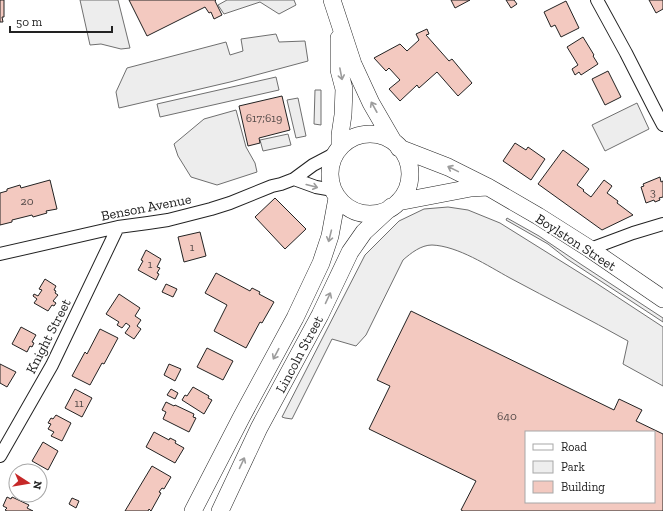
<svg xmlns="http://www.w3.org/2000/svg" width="663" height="511" font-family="'Zilla Slab',serif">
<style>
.green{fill:#eee;stroke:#6f6f6f}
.parking{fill:#ededed;stroke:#6f6f6f}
.building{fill:#f3c9c0;stroke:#222;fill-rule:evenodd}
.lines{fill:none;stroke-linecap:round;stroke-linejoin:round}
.street-casing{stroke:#222;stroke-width:14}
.secondary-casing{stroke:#222;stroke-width:18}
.street{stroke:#fff;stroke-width:12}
.secondary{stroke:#fff;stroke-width:17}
.oneway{stroke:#9c9c9c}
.labels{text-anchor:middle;stroke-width:3;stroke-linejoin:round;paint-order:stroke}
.number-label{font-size:12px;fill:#564c4a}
.street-label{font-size:14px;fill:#222;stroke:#fff}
</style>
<rect width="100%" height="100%" fill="#fff"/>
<!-- green -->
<path class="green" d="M448,207L468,210L500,223L596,283L663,327V386L623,364L628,341C589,319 549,299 510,278C488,266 458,246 432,245C421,245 411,253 403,260L366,335L356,346L332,339L292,419L285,418L282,417L365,255L399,221L424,209Z
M507,218L539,236L582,265L663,318V322L567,259L548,244L506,220Z"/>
<!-- parking -->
<path class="parking" d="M80,0H118L130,48L121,49L101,44L90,45Z
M227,0H294L296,5L279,14L260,2L224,14L218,5Z
M276,34L279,42L305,41L308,61L230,82L119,108L116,92L127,68L226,42L230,55L243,51L241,39Z
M276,77L279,90L160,117L157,104Z
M315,90H321V125L314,124Z
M298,98L306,136L296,138L287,100Z
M637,103L649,129L605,151L592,125Z
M236,110L246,147L255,163L257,172L217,185L191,177L178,156L174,144L204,119Z
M288,134L291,145L263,151L260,140Z"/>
<!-- building -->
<path class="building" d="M0,0H4V17H2L3,22H0Z
M129,0H216L215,1L222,15L214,19L211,12L209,13L205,7L147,36Z
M451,0H470L455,8Z
M506,0H514L517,4L511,8Z
M649,0H663V9L656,13Z
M566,1L579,28L561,37L555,25L551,27L544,12Z
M427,29L429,34L426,35L449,61L452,59L472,83L458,96L437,72L419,88L417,85L400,101L389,89L400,80L389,68L386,71L374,58L400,44L407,51L419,40L416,34Z
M583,37L594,55L593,56L598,64L581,75L579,72L575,75L572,69L578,65L567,47Z
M608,71L621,97L605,105L592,79Z
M282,96L290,130L259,138L260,143L248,146L239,106Z
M515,143L526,150L528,147L545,159L531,180L503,161Z
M563,150L589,169L577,185L584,190L583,191L591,197L604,180L612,186L607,193L618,201L617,203L633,215L602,230L538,184Z
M660,177L661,182L663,181V197L659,198L660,200L655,202L654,200L646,203L641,187L644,186L643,184Z
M50,180L57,209L46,211L47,213L33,217L32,215L12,220V222L0,225V193L7,191V189L20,185L21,188Z
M275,198L306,229L285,249L255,217Z
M200,232L206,256L184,262L178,237Z
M146,250L161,259L157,267L160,268L157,273L159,274L156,280L138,270L143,261L141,260Z
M216,273L250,291L252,288L260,292L259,294L274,302L262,323L260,322L246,348L214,331L227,305L205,293Z
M45,279L56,286L54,290L56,291L55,293L58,295L53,301L56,303L54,306L52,305L48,311L34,303L37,299L33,296L34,294L38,296L42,290L39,289Z
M166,284L177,289L173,297L162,292Z
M119,294L140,308L135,316L141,320L137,326L141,329L134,339L125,333L130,326L126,323L122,328L117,325L119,322L106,314Z
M411,311L614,410L619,399L642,410L636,421L663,434V511H463L461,510L476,481L369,429L390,386L377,380ZM526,432H654V502H526Z
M21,327L36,335L32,342L34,343L32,347L30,346L27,352L12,344Z
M100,329L118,338L104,364L102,363L90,385L72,376L85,352L87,354Z
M207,348L233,361L223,380L197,367Z
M0,364L16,372L7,387L0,383Z
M169,364L181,369L175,381L164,375Z
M193,387L209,396L208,398L212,400L204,414L182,400L185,395L187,396Z
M75,389L92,398L82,417L65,408Z
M171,389L178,393L175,399L167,395Z
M166,402L174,406L175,405L194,414L193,417L196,418L189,432L163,419L166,412L162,410Z
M56,415L71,423L62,441L51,436L54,432L48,429L51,424L48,423L51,418L53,419Z
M154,432L169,440L170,438L176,441L175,443L184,448L175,463L146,447Z
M43,442L58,451L48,470L32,461Z
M152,466L171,477L164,489L162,488L159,492L161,493L151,511L149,509L148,511H125Z
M40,476L44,478L40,486Z
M25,495H35L32,500L25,496Z
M7,497L11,499L12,497L29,505L27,508L33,511H7L5,510L7,508L3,506Z
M72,498L79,501L76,508L69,504Z"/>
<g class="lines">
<!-- street casing -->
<g class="street-casing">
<path id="street" d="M597,0L626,53L654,108L663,125
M333,190L316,187L294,179L313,165L334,154
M590,249L633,233L663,224
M0,254L118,227L148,223L168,220L211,209L230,203L272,186L281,184L294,179
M0,456L52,365L118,227"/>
</g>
<!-- secondary casing -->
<g class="secondary-casing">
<path id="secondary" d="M332,0L353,64L371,103L393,141
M339,38V70L344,89L343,115L340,135V147
M330 174a40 40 0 1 1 80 0a40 40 0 1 1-80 0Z
M399,148L448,167L488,187L538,216L590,249L663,299
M398,202L471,188L488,187
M193,511L241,418L295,318L321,263L330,236L337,198
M220,511L259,428L320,315L350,252L364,232L391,207"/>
</g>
<!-- street -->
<use href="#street" class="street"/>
<!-- secondary -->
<use href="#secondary" class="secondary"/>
</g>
<!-- one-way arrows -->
<defs><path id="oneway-shaft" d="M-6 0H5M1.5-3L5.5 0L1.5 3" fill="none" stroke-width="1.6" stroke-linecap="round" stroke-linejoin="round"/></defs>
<g class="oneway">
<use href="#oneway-shaft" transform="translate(341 74) rotate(79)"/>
<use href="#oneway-shaft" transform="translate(374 107) rotate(-119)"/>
<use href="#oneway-shaft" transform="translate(453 169) rotate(-154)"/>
<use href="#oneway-shaft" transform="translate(312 186) rotate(15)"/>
<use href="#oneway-shaft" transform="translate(330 236) rotate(104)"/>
<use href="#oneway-shaft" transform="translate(328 298) rotate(-65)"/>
<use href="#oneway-shaft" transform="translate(276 354) rotate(118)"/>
<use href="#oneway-shaft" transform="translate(242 463) rotate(-65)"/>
</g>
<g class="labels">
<!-- number labels -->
<g class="number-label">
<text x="264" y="122">617;619</text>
<text x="653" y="196">3</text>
<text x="27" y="205">20</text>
<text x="192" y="251">1</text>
<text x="150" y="268">1</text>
<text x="79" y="407">11</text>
<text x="507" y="420">640</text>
</g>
<!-- street labels -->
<g class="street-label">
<text transform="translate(146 207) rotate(-11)" y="5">Benson Avenue</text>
<text transform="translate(576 242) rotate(33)" y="5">Boylston Street</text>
<text transform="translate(48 336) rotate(-63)" y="5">Knight Street</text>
<text transform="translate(299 354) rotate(-62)" y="5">Lincoln Street</text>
</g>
</g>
<!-- legend -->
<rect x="525" y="431" width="130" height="72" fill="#ffffff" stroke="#a7a7a7"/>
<rect x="533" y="444" width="20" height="6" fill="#ffffff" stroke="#a7a7a7"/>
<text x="561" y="451" font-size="12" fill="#222222">Road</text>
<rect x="533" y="461" width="20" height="12" fill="#eeeeee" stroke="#a7a7a7"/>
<text x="561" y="471" font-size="12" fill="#222222">Park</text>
<rect x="533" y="481" width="20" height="12" fill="#f3c9c0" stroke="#a7a7a7"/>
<text x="561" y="491" font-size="12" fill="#222222">Building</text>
<!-- north arrow -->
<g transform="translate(28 483) rotate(102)"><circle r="19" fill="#ffffff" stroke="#a7a7a7"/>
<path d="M0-3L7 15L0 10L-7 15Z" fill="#c62828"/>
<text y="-6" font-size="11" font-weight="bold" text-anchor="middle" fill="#222222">N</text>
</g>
<!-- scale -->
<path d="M10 26v6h102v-6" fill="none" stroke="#222222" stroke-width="2"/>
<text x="16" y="26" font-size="12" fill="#222222" stroke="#ffffff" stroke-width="3" paint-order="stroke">50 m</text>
</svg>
